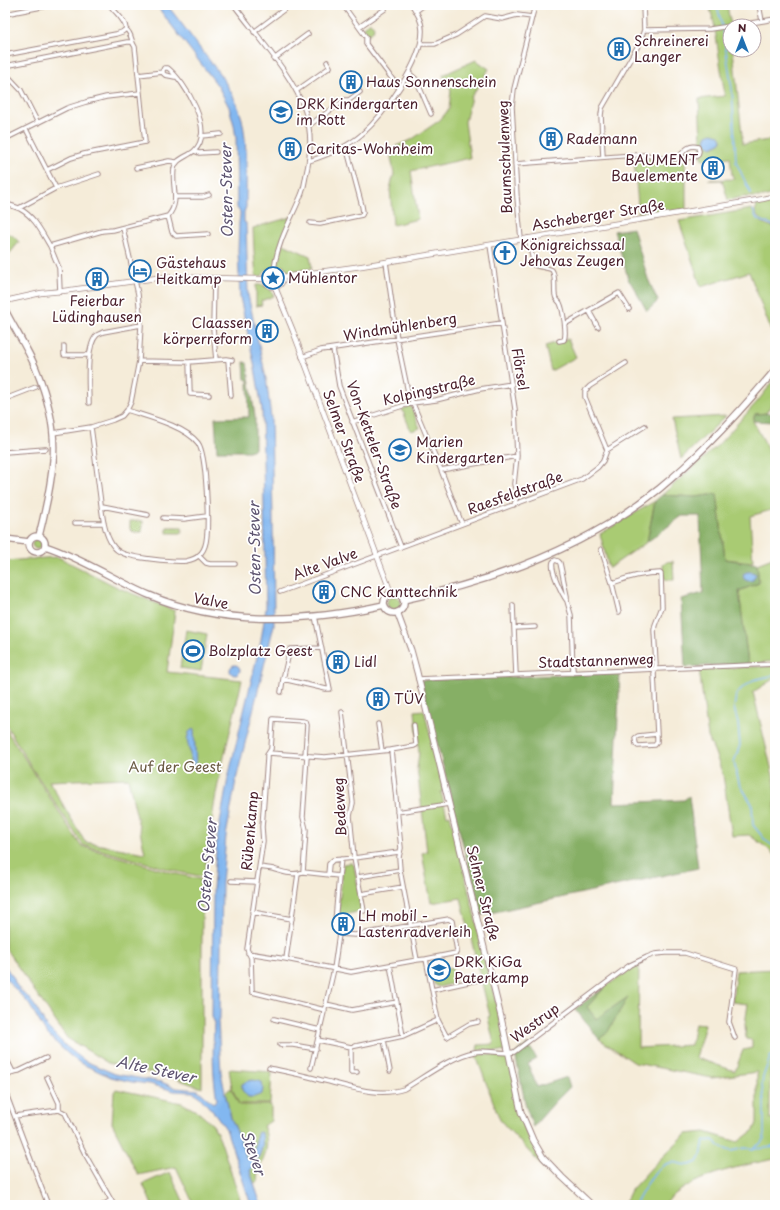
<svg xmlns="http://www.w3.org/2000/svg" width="780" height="1210" font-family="'Playpen Sans',sans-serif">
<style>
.green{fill:#a9cb73;stroke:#7a754f;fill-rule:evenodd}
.forest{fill:#86af65;stroke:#686748}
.water{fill:#82b7f0;stroke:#666b8e}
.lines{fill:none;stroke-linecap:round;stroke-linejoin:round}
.stream{stroke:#82b7f0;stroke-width:1.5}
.minor-casing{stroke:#a08682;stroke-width:5.5}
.tertiary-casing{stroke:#a08682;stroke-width:6}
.secondary-casing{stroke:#a08682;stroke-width:7}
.primary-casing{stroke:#a08682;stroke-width:8}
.minor{stroke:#fff;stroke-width:3.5}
.tertiary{stroke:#fff;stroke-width:4.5}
.secondary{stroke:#fff;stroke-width:5}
.primary{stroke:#fff;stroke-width:5.5}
.labels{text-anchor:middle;stroke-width:3.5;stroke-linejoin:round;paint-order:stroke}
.poi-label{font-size:14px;fill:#4a1f2b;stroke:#fff;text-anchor:start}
.street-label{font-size:14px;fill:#4a1f2b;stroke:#fff}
.park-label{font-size:14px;fill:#6b5b44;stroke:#fff}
.water-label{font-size:15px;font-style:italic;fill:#5e5470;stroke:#fff}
</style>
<rect width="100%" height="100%" fill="#fff"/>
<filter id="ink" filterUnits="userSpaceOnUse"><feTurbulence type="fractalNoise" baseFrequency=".025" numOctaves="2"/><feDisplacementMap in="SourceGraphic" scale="8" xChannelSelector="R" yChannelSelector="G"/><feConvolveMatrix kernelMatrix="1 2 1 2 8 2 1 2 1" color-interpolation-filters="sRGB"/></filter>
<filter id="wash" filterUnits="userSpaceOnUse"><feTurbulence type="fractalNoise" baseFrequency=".012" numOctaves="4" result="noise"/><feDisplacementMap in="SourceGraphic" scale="16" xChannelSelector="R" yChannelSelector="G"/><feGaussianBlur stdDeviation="0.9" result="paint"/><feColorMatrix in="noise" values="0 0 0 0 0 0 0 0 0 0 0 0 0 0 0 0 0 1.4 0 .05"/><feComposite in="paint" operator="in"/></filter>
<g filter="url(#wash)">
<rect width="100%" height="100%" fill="#f5ecd9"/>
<!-- green -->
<path class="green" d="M709,5H727L731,26H730V50H733L743,144L775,139V193L764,197H743L728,200L722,180H708L734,179L732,175L730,157L702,160L699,99L725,96L714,23ZM707,135L722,139V141L714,147L705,138Z
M369,23H371L374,27L373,31L368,35L363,28L364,26Z
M476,60L489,69L471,97L465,122L470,158L411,171L418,219L393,225L390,189L394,174L391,157L396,146L411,140L440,120L449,109L451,90L443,75Z
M640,157L665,161H685L686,180V209L639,217L634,158Z
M775,201V225C768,224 749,216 757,207L756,205Z
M752,209C756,220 764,225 775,227V341L749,272L701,287L679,221Z
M291,217L281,243L310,256L312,268L283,273C276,264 267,267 262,276L256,277L254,252L253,228Z
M5,233L12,235L19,242L10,253L5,255Z
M267 278a6 6 0 1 1 12 0a6 6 0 1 1-12 0Z
M256,285C267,285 269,286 274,296L261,301L262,305L256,306Z
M568,339L576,357L551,371L545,346Z
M775,379V399L766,413L755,414L753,421L764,441L775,468V509L750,516L753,562L725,559L717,494L696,497L662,495L718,445L757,402Z
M411,406L420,428L411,431L402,409Z
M726,416L681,459L672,419Z
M655,501L647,542L609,568L600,534Z
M130,521H143L142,532H133L130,529Z
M167,527H182V533H167Z
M32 544a5 5 0 1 1 10 0a5 5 0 1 1-10 0Z
M58,557L119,588L175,611L167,672L242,680C235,713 226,746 219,779C212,812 209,844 204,877L179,872L83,845L32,768L5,723V561ZM128,778L145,853L85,842L49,781Z
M775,557V661L748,664L739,591L759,583L757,564Z
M673,561L674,580H667L664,578L663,565L667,562Z
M387 603a7 7 0 1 1 14 0a7 7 0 1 1-14 0Z
M186,630L207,634L201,671L180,668Z
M775,666V678L753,692L775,784V856L770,850L749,835L732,836L723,775L715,753L708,737L699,669Z
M424,710L444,791L441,792L447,816L450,815L508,1052L477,1050L478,1045L494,1044L488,1017L490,1016L461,898L431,903L422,853L427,852L417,768L419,753L415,711Z
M5,728L81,846L177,874L200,879L202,908V1088L174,1078L108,1063L67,1038L5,948Z
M351,863L354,865L362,911L338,916L343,864Z
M639,964L638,1048L691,1045L695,1023L705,1024L696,1058L735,1071L743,1050L752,1048V1040L746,1039L745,1024L748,1004L732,1002L736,971L775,969V1063L770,1069V1119L775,1118V1159C739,1166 689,1176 663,1205H624L631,1190L655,1164L686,1134L705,1132L738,1142L754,1130L757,1123V1072L712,1078L635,1063L599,1039L607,1033L627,998L596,1019L587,1007L605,987Z
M442,967L447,969L452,968L455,983L439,987L434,984L433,980L444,978Z
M475,1053L509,1057L521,1119L527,1133L542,1159L545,1169L500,1120Z
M229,1069L272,1072L270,1104H239L232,1088Z
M231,1088L239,1105H271V1121L263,1126C268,1136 268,1149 263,1160C260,1168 256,1172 258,1181L254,1183L250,1171L252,1166L259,1157L263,1144L256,1137C256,1147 255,1155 247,1160L238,1134L231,1118L225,1093Z
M116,1089L182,1103L198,1112L213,1125L220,1139L242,1205H194L176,1167L138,1175L112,1123L114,1092Z
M170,1172L185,1205H152L143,1184Z"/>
<!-- forest -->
<path class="forest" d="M633,228L648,279L658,301L647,311L631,283L629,281L614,231Z
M244,362L247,363L255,417V449L249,451H217L215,418L249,417L248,380L245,379Z
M775,413V422L753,421L755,414Z
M717,494L725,559L757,564L759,583L739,591L748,664L685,667L681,599L703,593L700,516H682L647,542L655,501L662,495L696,497Z
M620,673L614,803L684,800L689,796L698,868L481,915L421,680Z
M605,987L587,1007L596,1019L628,997L607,1033L599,1039L575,1009Z
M528,1044L537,1059L528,1064L537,1087L567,1077L570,1087L555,1102L533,1127L526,1107L515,1054Z"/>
<!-- water -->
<path class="water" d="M156,5H167C179,20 191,36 202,51C219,72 235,93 242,119C248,146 246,180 246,207L244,212V222L246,223L248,295L263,364L267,384L271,418L273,518L274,625L236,780L226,836L222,883L220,1017L218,1021L221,1072L225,1093L231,1118L238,1134L247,1160L254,1153L257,1134L258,1132L262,1133C263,1142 263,1149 259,1156C257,1162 253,1165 250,1171L261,1205H251L226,1129L216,1115L197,1094L192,1092L174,1091L150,1084L132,1082L111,1077L80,1063L67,1053L46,1033L29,1004L6,979L7,975L5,972V966L9,972L14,978L15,983L20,990L29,998L35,1006L47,1027L67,1047L85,1061L115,1074L161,1082L176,1088L198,1090L213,1103L217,1100C212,1071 213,1050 214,1021L212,1017L213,888L217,839L228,778L261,640L266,608L262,409L255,368L240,297L238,251L239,223L240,215V212L237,208L236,138L234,125L229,107L218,86Z
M712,133L720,135L722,139L721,142L712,147L708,145L705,140L707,135Z
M747,572H752L756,574L753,580L748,581L744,579L743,574Z
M230 670a5 5 0 1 1 10 0a5 5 0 1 1-10 0Z
M193,729L194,730L196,764L193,765L192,764L187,739L189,732Z
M253,1080L262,1082L263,1088L262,1094L254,1097H248L242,1090V1084L248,1081Z"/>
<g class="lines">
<!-- stream -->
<path class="stream" d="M717,5L722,26L732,89L736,162L751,194
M753,210L757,219L775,226
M775,673L771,676L753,680L741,689L736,695L734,708L738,723L740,745L734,762L739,783L752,804L753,825L766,841L775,847
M770,1147L775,1145
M754,1149L775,1147
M635,1205C642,1193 654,1167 669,1163C676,1161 681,1165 688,1165C691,1165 694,1163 697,1162L701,1155L704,1141L713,1140L722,1148L731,1151L745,1148L752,1149L760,1144L764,1139V1101L762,1086L763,1077L771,1055L775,1051"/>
</g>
</g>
<g filter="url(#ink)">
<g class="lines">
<!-- minor casing -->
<g class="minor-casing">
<path id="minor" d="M234,5C257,36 293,75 305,111C312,132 311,154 306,175C305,181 304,187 302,193C292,218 277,242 274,270
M343,5L366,37V44L399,88
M759,5L762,21
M416,11L424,5
M5,14L52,5
M733,26L775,19
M359,27L385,9
M644,30L710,29L730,26
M254,32L286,8
M421,44H435L456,35L485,16L502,19L517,15L532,17
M5,55L116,34L122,32L126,29
M274,59L308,34
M5,66L127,42H132
M5,73L21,90L38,123
M409,73L416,79L431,114
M138,75L163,72
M296,91L330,67L327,62
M308,126L345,100H349L360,92
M201,136L221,134
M5,139L67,108L86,102L106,97L140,93L135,47C130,40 133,35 126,29C125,19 115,13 110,5
M194,151L199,153L216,152
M603,157L601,115L602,108L639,44L644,30L643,5
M309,161C328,155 346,148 361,135C384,115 423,61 422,30C422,21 417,13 412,5
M515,164L634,155H647L659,158L671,159L695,157L698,155L699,151L698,147C687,144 684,152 678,158
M136,168L169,161L176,162
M47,170L71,158L84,154L145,142L140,93
M56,188L99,174
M175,197H203L209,195
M5,203C10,206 15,206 20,209C35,217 42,233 50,246L102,231L113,230L168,216C181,201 171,186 174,169C175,159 187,157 194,151C216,131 185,82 168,68H164L163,70V73L165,75L175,77
M19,208L56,188L26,129
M168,216L172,232L176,236L208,234
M310,223L320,224L362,215L363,212L362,206L346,146
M528,238L534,265C538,267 549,268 552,270C556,275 554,289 555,295C555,299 558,300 560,303C563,309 567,334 564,340L559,341
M521,239L517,197L512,107L514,89L535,5
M490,245L515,409L517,456L514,484L517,496L514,505
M50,246L59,268L60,292
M386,262L397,339L408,392L441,470L462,524
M214,278L213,328L216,360
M589,311L598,327
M565,324L619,293L629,309
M64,346V355H89
M333,349L339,386L401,547
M302,357L321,350L502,323
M228,360L231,396
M139,361L189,362L226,359L232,360
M189,362L190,394L209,395
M5,399L36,387
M89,403C89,388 85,346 97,335C98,334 102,333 103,332L141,325
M352,422L412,403L436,400L480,389L512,384
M91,427C94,450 97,473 100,496C102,511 103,528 110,541C112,545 116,550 120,552C130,558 173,562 186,561C191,560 196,559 199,555C203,552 205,547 206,542C209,526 207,455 198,443C185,426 148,417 127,410
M53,433L91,427L113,420L122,416L127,410L131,402L139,361L141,325L138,294L123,228
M607,450L585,397V391L590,386L626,363
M5,452L46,449
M441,470L517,456
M102,506L148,515
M163,518L184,519L207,516
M75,523H104
M601,549L612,583C628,577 643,573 660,573L661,574L662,607L655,625L654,630L656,664L654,674L657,734V742L655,745L638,746L636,744L635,738L638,736L657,734
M199,556L206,563L210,564H235
M612,583L619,612
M280,592L582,479L598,467L603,461L607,450L645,426
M567,601C562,594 550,570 553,562L555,560L558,561L560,563L567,596V601L571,615L573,673
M513,605L516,675
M315,616L330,689H326L283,679L290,649L321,648
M514,628L535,627
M418,679L775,664
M281,692L283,679
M342,712L353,803L350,816L354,858L364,911
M378,724L382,751
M391,750L414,746L416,745L414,725
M269,753L325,757L391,750L401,848L399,857L400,870L417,960L426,959L432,990L491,977
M305,756L307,725L306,722L303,721L273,719L271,749L267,755V759L262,827L263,841L247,949L251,958L252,992L325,1010
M397,812L449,804
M260,867C264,868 269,868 273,869C283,872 293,876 303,872L339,876L341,859
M303,872L306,830L303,817L307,756
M328,875L329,864L333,860L354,858L399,852
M358,877L400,870
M231,881L257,882
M361,894L403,887
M252,912L292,919
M335,922L339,876
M248,953L286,959L351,972L417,960
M286,959L298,874
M390,965L403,1036
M326,1004L352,1010L397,1002
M274,1019L320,1030
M438,1020L447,1037L469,1024L478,1022
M318,1040L351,1047L403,1036L438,1020L432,990
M384,1040L390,1071
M280,1045H293L316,1049
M351,1047V1072H357
M5,1056L13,1072L5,1078
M269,1068C287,1072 304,1075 321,1080C349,1086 376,1098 404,1089C424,1077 452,1056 474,1052C488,1049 501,1055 514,1052L630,965L647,957L655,954L666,953H685L736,969L729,1022L735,1038
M311,1068L334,969L339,934L355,935L449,919L452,921L457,951L456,953L426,959
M13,1072L19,1071L46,1058
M47,1077L59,1103V1110
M5,1091L48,1205
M59,1110L65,1113L85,1154L114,1205
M15,1116L59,1110
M103,1205L111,1200"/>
</g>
<!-- tertiary casing -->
<g class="tertiary-casing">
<path id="tertiary" d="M265 278a9 9 0 1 1 18 0a9 9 0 1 1-18 0Z
M282,277L362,266L763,199L775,196
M275,287L293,331L391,593
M5,301L41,293L63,291L164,277L265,279"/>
</g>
<!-- secondary casing -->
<g class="secondary-casing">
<path id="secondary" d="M397,612L411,650L417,672L501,1017L521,1112L533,1140L543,1157L562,1177L592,1205"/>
</g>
<!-- primary casing -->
<g class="primary-casing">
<path id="primary" d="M5,310C15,330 28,349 36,369C48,398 56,430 53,461C51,486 45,512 39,536
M29 544a8 8 0 1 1 16 0a8 8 0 1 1-16 0Z
M5,539L29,542
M45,546C82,558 114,580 149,595C223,627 307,622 384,605
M384 603a10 10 0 1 1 20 0a10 10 0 1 1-20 0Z
M403,600C495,581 585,548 659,489C702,454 739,413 775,370"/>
</g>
<!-- minor -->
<use href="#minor" class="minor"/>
<!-- tertiary -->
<use href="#tertiary" class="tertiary"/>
<!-- secondary -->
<use href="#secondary" class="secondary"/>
<!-- primary -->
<use href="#primary" class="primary"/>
</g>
</g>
<!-- icons -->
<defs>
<g id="building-ring" transform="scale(1.15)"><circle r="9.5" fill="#fff" stroke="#1f6fb2" stroke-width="1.5"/><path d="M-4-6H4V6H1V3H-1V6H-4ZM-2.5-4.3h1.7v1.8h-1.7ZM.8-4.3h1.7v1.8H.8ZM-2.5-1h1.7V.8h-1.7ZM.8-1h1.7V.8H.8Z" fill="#1f6fb2"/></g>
<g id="school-ring" transform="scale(1.15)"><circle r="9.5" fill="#fff" stroke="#1f6fb2" stroke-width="1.5"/><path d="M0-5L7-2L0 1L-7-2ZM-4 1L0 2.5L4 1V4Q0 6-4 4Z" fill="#1f6fb2"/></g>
<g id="church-ring" transform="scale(1.15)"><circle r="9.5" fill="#fff" stroke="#1f6fb2" stroke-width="1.5"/><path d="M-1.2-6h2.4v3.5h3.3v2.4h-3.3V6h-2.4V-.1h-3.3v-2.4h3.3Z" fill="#1f6fb2"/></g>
<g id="hotel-ring" transform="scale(1.15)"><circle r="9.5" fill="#fff" stroke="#1f6fb2" stroke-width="1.5"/><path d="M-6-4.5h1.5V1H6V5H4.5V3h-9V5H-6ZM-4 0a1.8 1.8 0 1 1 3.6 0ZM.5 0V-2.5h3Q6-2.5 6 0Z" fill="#1f6fb2"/></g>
<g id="sight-ring" transform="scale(1.15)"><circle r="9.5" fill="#fff" stroke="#1f6fb2" stroke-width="1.5"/><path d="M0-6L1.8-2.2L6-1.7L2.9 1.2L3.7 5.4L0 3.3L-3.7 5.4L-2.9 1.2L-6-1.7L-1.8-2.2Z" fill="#1f6fb2"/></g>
<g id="stadium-ring" transform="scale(1.15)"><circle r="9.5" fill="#fff" stroke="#1f6fb2" stroke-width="1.5"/><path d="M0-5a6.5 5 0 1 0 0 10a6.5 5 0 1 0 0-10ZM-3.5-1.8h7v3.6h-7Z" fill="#1f6fb2"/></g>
</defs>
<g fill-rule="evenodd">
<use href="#building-ring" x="619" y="49"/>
<use href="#building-ring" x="351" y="82"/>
<use href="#school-ring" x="281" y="112"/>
<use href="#building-ring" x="551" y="139"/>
<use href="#building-ring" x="290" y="149"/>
<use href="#building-ring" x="713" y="168"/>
<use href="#church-ring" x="505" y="253"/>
<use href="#hotel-ring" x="140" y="271"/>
<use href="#sight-ring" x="273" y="278"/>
<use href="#building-ring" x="97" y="279"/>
<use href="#building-ring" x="267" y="331"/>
<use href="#school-ring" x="400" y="450"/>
<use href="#building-ring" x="324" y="592"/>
<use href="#stadium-ring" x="193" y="651"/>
<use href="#building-ring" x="338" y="662"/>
<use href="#building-ring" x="378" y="699"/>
<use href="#building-ring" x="343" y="924"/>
<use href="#school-ring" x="439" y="970"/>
</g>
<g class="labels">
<!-- poi labels -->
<g class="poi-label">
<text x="634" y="46">Schreinerei<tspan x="634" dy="16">Langer</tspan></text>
<text x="366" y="87">Haus Sonnenschein</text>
<text x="296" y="109">DRK Kindergarten<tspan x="296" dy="16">im Rott</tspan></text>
<text x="566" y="144">Rademann</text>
<text x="306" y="154">Caritas-Wohnheim</text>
<text x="698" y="165" text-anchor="end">BAUMENT<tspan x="698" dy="16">Bauelemente</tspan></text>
<text x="520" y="250">Königreichssaal<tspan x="520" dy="16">Jehovas Zeugen</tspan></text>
<text x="156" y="268">Gästehaus<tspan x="156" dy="16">Heitkamp</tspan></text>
<text x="288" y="283">Mühlentor</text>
<text x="97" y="306" text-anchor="middle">Feierbar<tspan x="97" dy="16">Lüdinghausen</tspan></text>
<text x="252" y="328" text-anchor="end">Claassen<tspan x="252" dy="16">körperreform</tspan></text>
<text x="416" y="447">Marien<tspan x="416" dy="16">Kindergarten</tspan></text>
<text x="340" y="597">CNC Kanttechnik</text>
<text x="208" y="656">Bolzplatz Geest</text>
<text x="354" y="667">Lidl</text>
<text x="394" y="704">TÜV</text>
<text x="358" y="921">LH mobil -<tspan x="358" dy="16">Lastenradverleih</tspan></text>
<text x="454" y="967">DRK KiGa<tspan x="454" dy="16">Paterkamp</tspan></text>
</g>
<!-- street labels -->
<g class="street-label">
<text transform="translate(505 157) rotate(-92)" y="5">Baumschulenweg</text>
<text transform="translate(598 215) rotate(-9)" y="5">Ascheberger Straße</text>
<text transform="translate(400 327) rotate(-9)" y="5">Windmühlenberg</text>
<text transform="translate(520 369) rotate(81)" y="5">Flörsel</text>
<text transform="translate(429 390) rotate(-13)" y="5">Kolpingstraße</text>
<text transform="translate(344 436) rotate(70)" y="5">Selmer Straße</text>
<text transform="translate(374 445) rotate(70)" y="5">Von-Ketteler-Straße</text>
<text transform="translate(515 493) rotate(-20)" y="5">Raesfeldstraße</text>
<text transform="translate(325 564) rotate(-20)" y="5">Alte Valve</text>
<text transform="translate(211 601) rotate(10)" y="5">Valve</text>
<text transform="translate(596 661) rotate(-2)" y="5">Stadtstannenweg</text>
<text transform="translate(340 807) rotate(-93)" y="5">Bedeweg</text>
<text transform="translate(250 831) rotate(-85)" y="5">Rübenkamp</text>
<text transform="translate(483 893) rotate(76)" y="5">Selmer Straße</text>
<text transform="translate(535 1023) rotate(-36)" y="5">Westrup</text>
</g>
<!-- park labels -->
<g class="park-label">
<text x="175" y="772">Auf der Geest</text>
</g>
<!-- water labels -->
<g class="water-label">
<text transform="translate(227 191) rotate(-91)" y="5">Osten-Stever</text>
<text transform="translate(255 549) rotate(-91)" y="5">Osten-Stever</text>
<text transform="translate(208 866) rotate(-85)" y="5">Osten-Stever</text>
<text transform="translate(156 1070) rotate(12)" y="5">Alte Stever</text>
<text transform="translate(253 1153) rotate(71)" y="5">Stever</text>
</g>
</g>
<!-- margin -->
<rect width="780" height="1210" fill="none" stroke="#fff" stroke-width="20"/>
<!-- north arrow -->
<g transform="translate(742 38)"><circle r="19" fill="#ffffff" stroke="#b7a5aa"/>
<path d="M0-3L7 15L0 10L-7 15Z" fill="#1f6fb2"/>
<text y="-6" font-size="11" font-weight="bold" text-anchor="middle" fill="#4a1f2b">N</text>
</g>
</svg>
